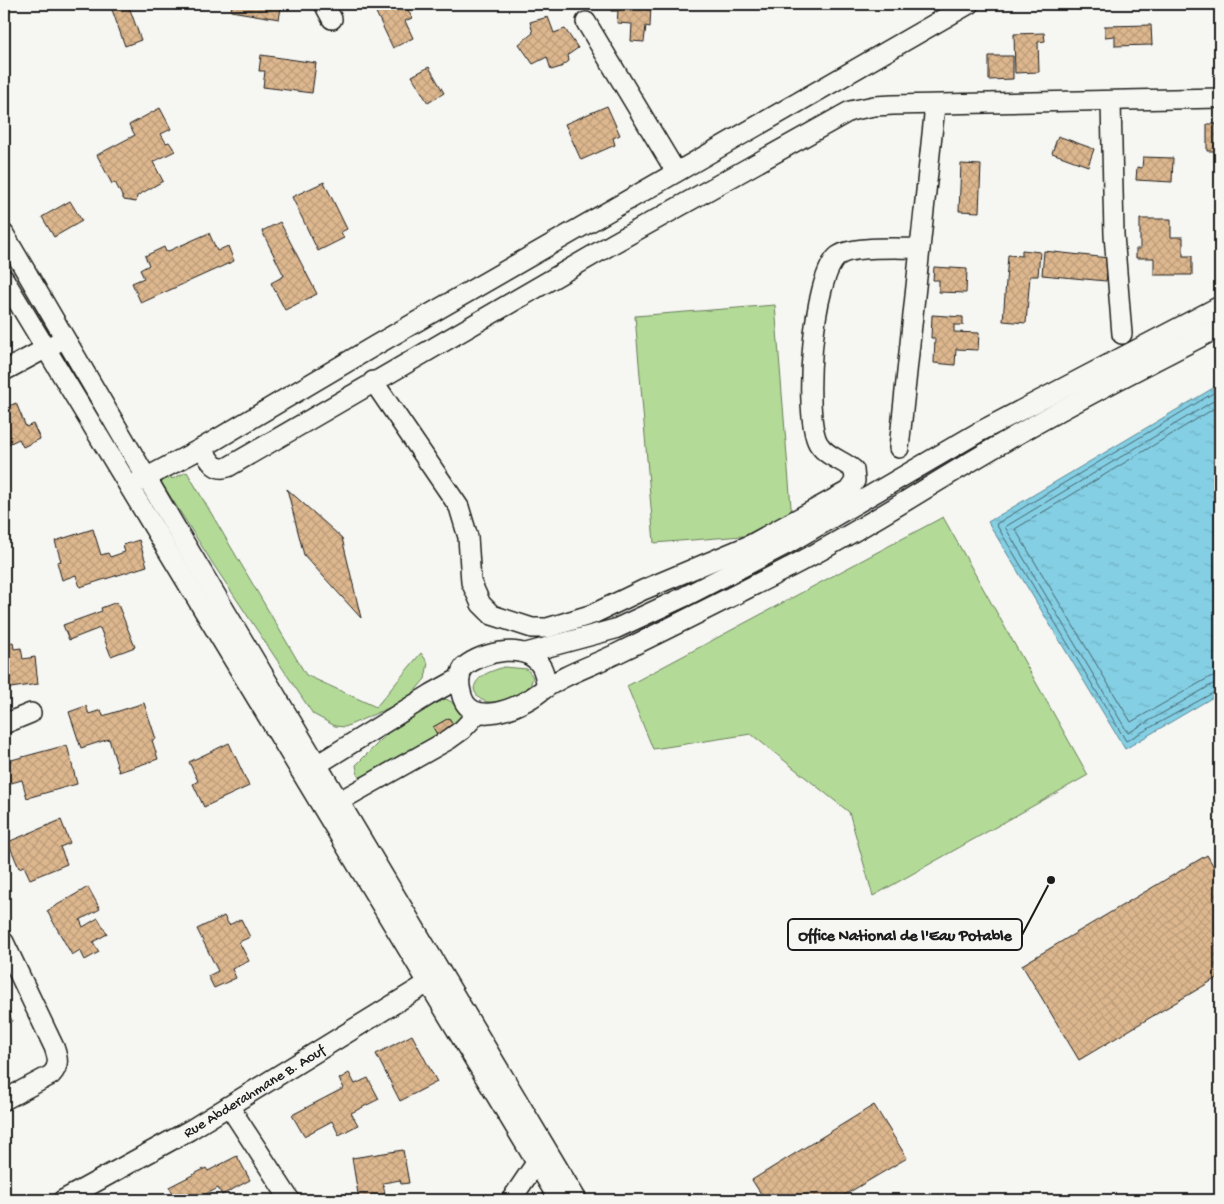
<svg xmlns="http://www.w3.org/2000/svg" width="1224" height="1204" font-family="'Gochi Hand',sans-serif">
<style>
.grass{fill:#b3db97;stroke:#687c5a}
.water{fill:url(#water-ripples);stroke:#5a8794}
.lines{fill:none;stroke-linecap:round;stroke-linejoin:round}
.shore{stroke:#46646c;stroke-width:1}
.building{fill:url(#building-cross-hatch);stroke:#1c1c1c}
.minor-casing{stroke:#1c1c1c;stroke-width:22}
.minor{stroke:#f6f6f2;stroke-width:19}
.labels{text-anchor:middle;stroke-width:5;stroke-linejoin:round;paint-order:stroke}
.street-label{font-size:15px;fill:#1c1c1c;stroke:#f6f6f2}
.leader{fill:none;stroke:#1c1c1c;stroke-width:2}
.callout-dot{fill:#1c1c1c;stroke:#f6f6f2;stroke-width:2}
.callout{fill:#f6f6f2;stroke:#1c1c1c;stroke-width:2}
.callout-label{font-size:16px;text-anchor:middle;font-weight:bold;fill:#1c1c1c}
</style>
<defs>
<pattern id="water-ripples" width="26" height="14" patternUnits="userSpaceOnUse" patternTransform="scale(1.25)"><rect width="26" height="14" fill="#84cfe4"/><path d="M2 4q2-2 4 0t4 0M15 11q2-2 4 0t4 0" fill="none" stroke="#71b1c3"/></pattern>
<pattern id="building-cross-hatch" width="8" height="8" patternUnits="userSpaceOnUse" patternTransform="scale(1.25)"><rect width="8" height="8" fill="#ddb78e"/><path d="M0 0l8 8M0 8l8-8" fill="none" stroke="#bd9d7a"/></pattern>
</defs>
<rect width="100%" height="100%" fill="#f6f6f2"/>
<filter id="ink" filterUnits="userSpaceOnUse"><feTurbulence type="fractalNoise" baseFrequency=".02" numOctaves="2"/><feDisplacementMap in="SourceGraphic" scale="10" xChannelSelector="R" yChannelSelector="G"/><feConvolveMatrix kernelMatrix="1 2 1 2 8 2 1 2 1" color-interpolation-filters="sRGB"/></filter>
<g filter="url(#ink)">
<!-- grass -->
<path class="grass" d="M775,305L793,532L654,543L635,316Z
M187,472L306,675L376,707L421,653L428,663L425,679L413,693L393,706L345,727L335,726L313,714L213,564L160,480L170,475L172,479Z
M943,517L1088,775L873,896L849,812L751,734L653,749L627,686Z
M504,667L527,669L533,677L529,690C514,697 481,714 474,689C476,675 492,671 504,667Z
M445,699C454,701 460,711 461,720L455,727L449,718L433,727L438,736L364,778L358,776L356,765L397,724Z"/>
<!-- water -->
<path class="water" d="M1220,384V693L1125,749L988,522Z"/>
<g class="lines">
<!-- shore -->
<path class="shore" d="M1220,389L996,524L1126,741L1220,689
M1220,397L1005,527L1128,733L1213,684L1220,683
M1220,405L1015,529L1131,722L1210,677L1220,675"/>
</g>
<!-- building -->
<path class="building" d="M110,4H128L141,40L125,46Z
M232,4H282L279,19L231,11Z
M372,4H405L412,18L405,21L413,38L393,48Z
M611,4H651L650,27L646,26L644,42L631,41L632,24L617,23L618,11H611Z
M548,17L554,33L565,29L578,48L568,55L569,61L561,67L551,70L547,57L533,64L519,44L533,33L530,22Z
M1151,25L1152,45L1115,46V36L1105,37V26Z
M1044,33L1045,41L1038,42L1039,72L1015,73L1014,34Z
M261,55L316,63L312,93L263,87L265,71H259Z
M989,56H1013V79L989,80Z
M429,67L444,93L428,103L412,76Z
M607,106L620,135L613,138L615,145L581,160L565,124Z
M160,108L171,129L161,134L166,143L169,142L175,151L153,162L163,181L137,196L136,202L124,200L115,182L112,184L97,155L135,135L129,125Z
M1207,124H1220V151H1207Z
M1058,136L1094,149L1088,166L1052,153Z
M1143,157L1173,158L1172,182L1136,180L1137,167L1142,168Z
M961,164L981,165L979,212L959,211Z
M324,182L347,229L341,232L344,238L318,251L292,197Z
M70,201L82,221L54,237L42,217Z
M1140,219H1171V237H1183V256H1192V275H1154V258H1136V249H1140Z
M280,222L317,294L285,310L271,283L284,276L262,231Z
M209,233L217,251L228,246L234,261L141,303L132,283L144,278L140,270L149,265L145,256L164,247L166,252Z
M1022,250L1040,252L1038,276H1030L1026,323L1003,321L1008,255L1022,256Z
M1044,251L1109,258L1106,281L1042,275Z
M934,267L967,269L966,293L939,292V280H933Z
M932,315L963,317V325H954V332L979,333L978,350L956,349L955,365L934,363L935,338H931Z
M16,403L26,427L33,424L40,439L23,447L19,439L4,446V408Z
M287,489L342,538L361,618L304,555Z
M93,529L101,555L108,553L110,557L125,552L123,545L139,540L147,566L80,587L76,575L62,580L57,562L61,561L55,541Z
M117,602L135,647L111,656L100,628L69,640L63,625L102,611L101,608Z
M13,642L14,649L21,648L23,659L35,657L38,684L4,689V644Z
M144,703L156,739L152,740L158,759L119,772L109,739L81,748L69,712L86,706L89,714L101,710L103,716Z
M449,718L455,727L438,736L433,727Z
M229,743L249,786L204,807L193,784L198,781L189,762Z
M67,745L77,784L27,798L22,780L4,785V762Z
M61,820L70,843L60,847L67,864L30,879L24,866L19,868L8,842Z
M1207,855L1220,877V976L1079,1060L1022,965Z
M88,887L100,909L80,920L83,927L98,918L107,934L93,942L99,952L85,960L80,950L72,955L47,911Z
M224,916L229,925L241,919L250,937L239,942L249,961L232,969L236,978L214,988L208,976L218,971L197,929Z
M4,999L12,1021L4,1024Z
M412,1035L437,1082L400,1101L376,1054Z
M349,1073L355,1084L368,1078L379,1099L351,1113L358,1125L339,1135L332,1121L304,1136L292,1115L344,1088L339,1079Z
M874,1105L907,1158L836,1200H765L752,1180Z
M403,1150L409,1183L401,1184L400,1180L383,1183L386,1200H359L352,1158Z
M237,1156L250,1180L222,1195L218,1188L195,1200H185L182,1195L176,1199L169,1187L206,1168L208,1171Z"/>
<g class="lines">
<!-- minor casing -->
<g class="minor-casing">
<g id="minor">
<path d="M324,4L332,19"/>
<path d="M586,22L676,172"/>
<path d="M1111,102L1114,235L1122,334"/>
<path d="M4,234L183,540L577,1200"/>
<path d="M4,279L559,1200"/>
<path d="M4,371L56,343"/>
<path d="M373,381L459,507L468,537L471,582L481,604L492,615L532,628H547L593,614L643,590L750,545L848,491L855,481L854,470C843,460 826,457 818,443C803,415 812,277 838,256C852,245 901,249 920,248"/>
<path d="M202,448C209,459 214,472 228,467L614,243L850,111L874,106L893,105L1220,98"/>
<path d="M899,448L935,106"/>
<path d="M138,482L202,448L376,345L969,4"/>
<path d="M526,653L615,629L684,597L787,544L979,432L1220,306"/>
<path d="M545,688C547,681 545,675 542,668C529,641 483,651 464,667C459,674 459,684 461,692C468,731 521,707 540,692C562,675 594,665 620,652C678,624 735,595 792,566C866,528 934,482 1006,441C1076,400 1149,364 1220,327"/>
<path d="M4,724L31,713"/>
<path d="M307,771L431,694L460,678"/>
<path d="M329,807L448,740L462,730L478,713"/>
<path d="M4,942L54,1047C58,1058 60,1066 51,1075L4,1100"/>
<path d="M229,1106L290,1200"/>
<path id="s1" d="M63,1200L190,1130L436,978"/>
<path d="M511,1200L536,1163L544,1156"/>
</g>
</g>
<!-- minor -->
<use href="#minor" class="minor"/>
</g>
</g>
<g class="labels">
<!-- street labels -->
<g class="street-label">
<text dy="5" stroke="none"><textPath href="#s1" startOffset="220">Rue Abderahmane B. Aouf</textPath></text>
</g>
</g>
<!-- callouts -->
<path class="leader" d="M1051 880L1022 935"/>
<circle class="callout-dot" cx="1051" cy="880" r="5"/>
<rect class="callout" x="788" y="919" width="234" height="31" rx="5"/>
<g class="callout-label">
<text x="905" y="940">Office National de l'Eau Potable</text>
</g>
<!-- margin -->
<rect width="1224" height="1204" fill="none" stroke="#f6f6f2" stroke-width="20"/>
<rect x="10" y="10" width="1204" height="1184" fill="none" stroke="#1c1c1c" stroke-width="2" filter="url(#ink)"/>
</svg>
